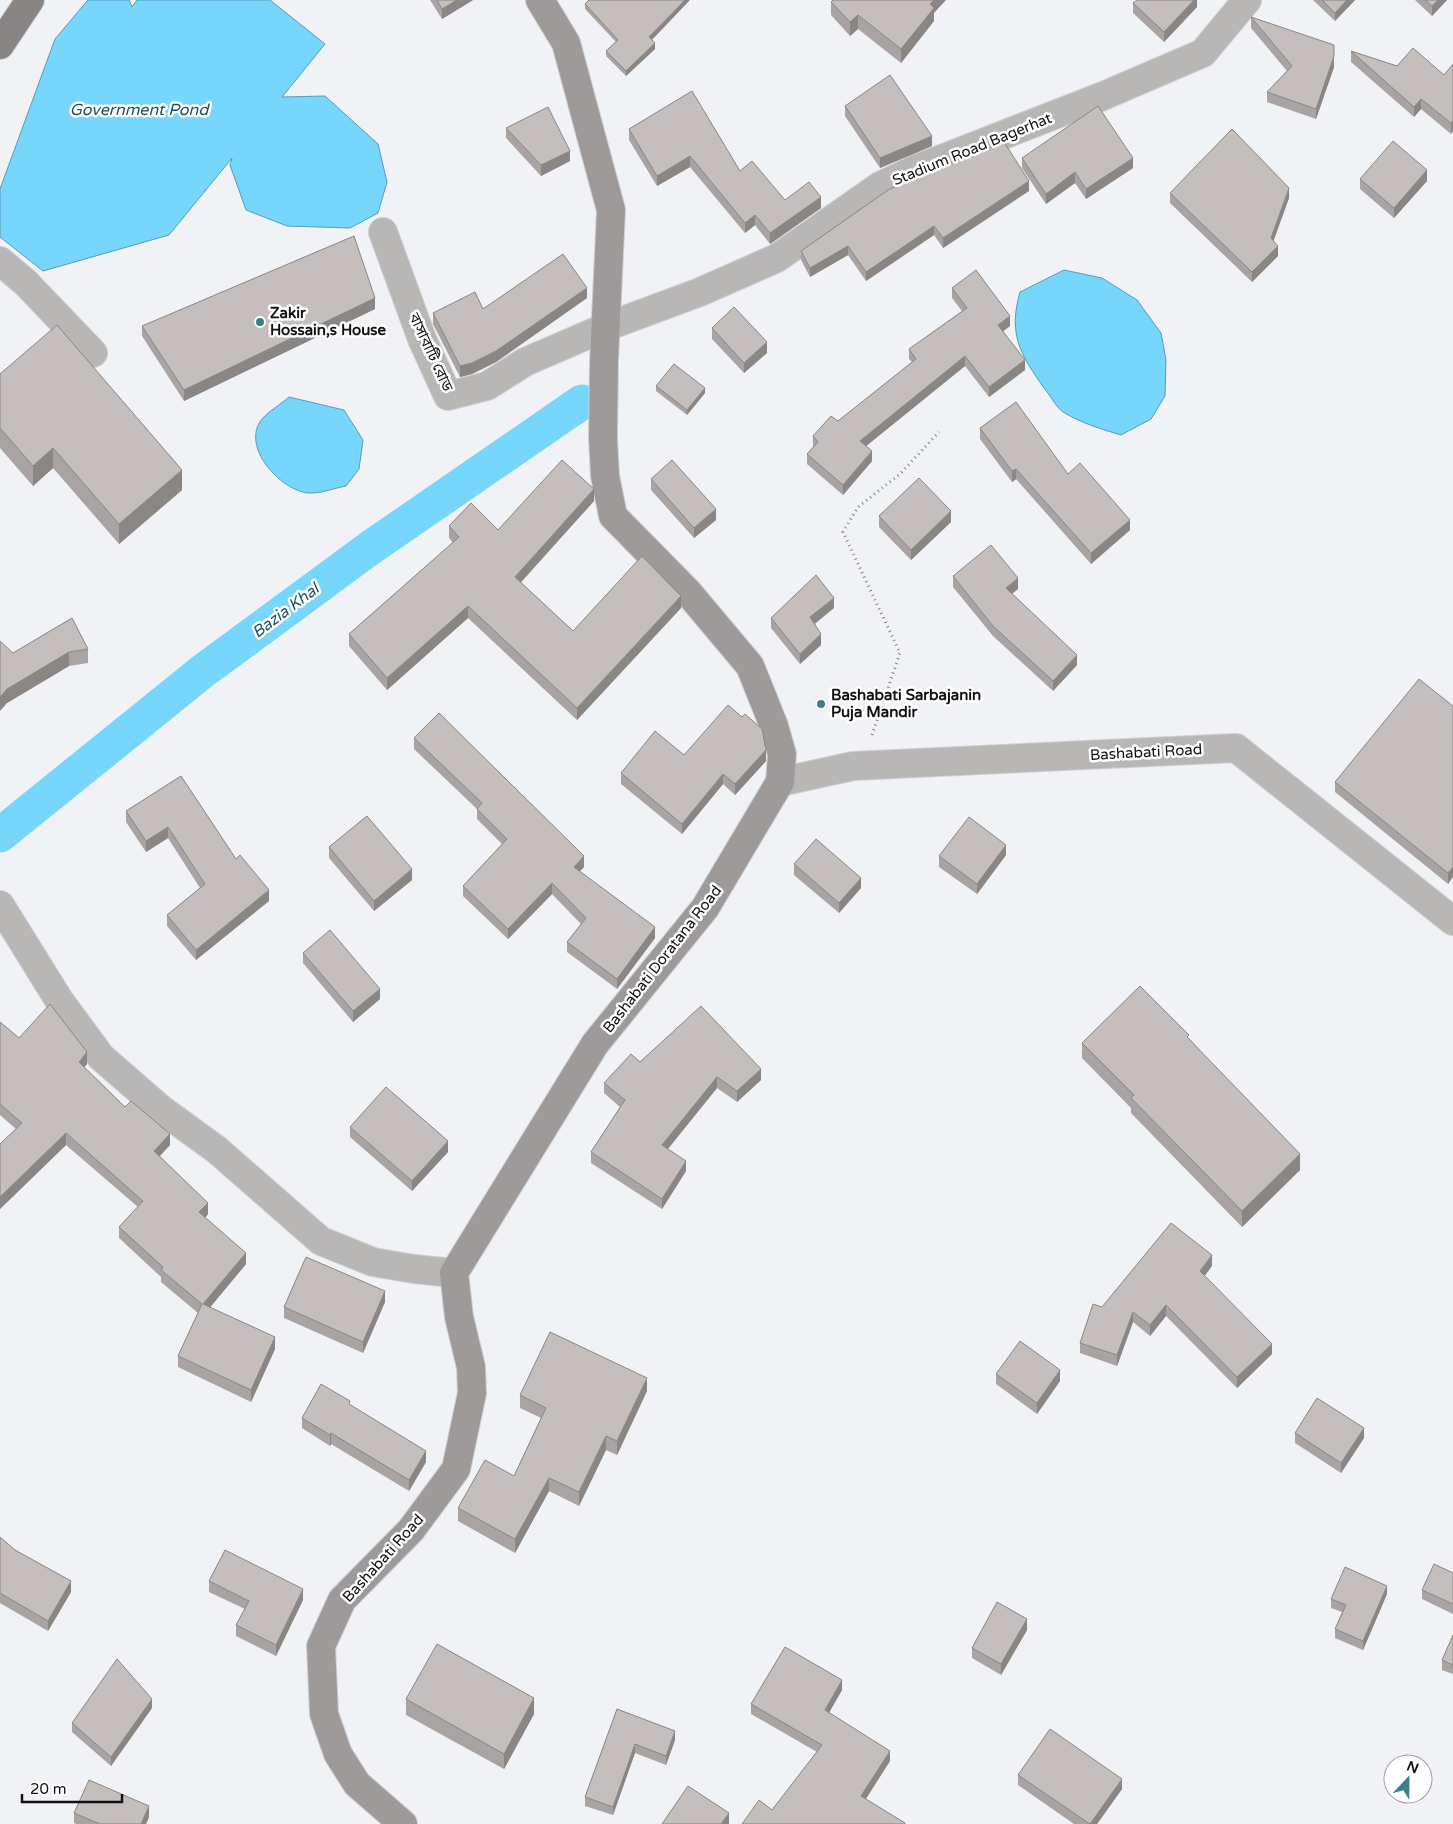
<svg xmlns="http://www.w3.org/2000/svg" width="1453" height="1824" font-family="'Varela Round','Noto Sans Bengali',sans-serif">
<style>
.water{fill:#77d6fb;stroke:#589bb5}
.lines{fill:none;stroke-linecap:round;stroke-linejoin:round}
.canal{stroke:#77d6fb;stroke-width:35}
.street-casing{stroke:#cdced1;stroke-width:30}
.secondary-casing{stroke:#cdced1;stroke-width:30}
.primary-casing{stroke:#cdced1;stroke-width:30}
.path{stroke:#828385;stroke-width:3;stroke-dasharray:1 4;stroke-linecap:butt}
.street{stroke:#b9b7b6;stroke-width:28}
.secondary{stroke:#9d9a99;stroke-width:28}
.primary{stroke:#898584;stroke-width:28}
.wall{fill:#a9a4a3}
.shaded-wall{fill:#898684}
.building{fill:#c4bfbd;stroke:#898684}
.poi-dot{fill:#39808a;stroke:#fff;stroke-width:2}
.labels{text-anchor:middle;stroke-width:5;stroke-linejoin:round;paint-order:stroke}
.street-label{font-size:15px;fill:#101011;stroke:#fff}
.poi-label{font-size:15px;font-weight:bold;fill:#101011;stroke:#fff;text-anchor:start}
.water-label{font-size:16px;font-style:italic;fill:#1a5063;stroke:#fff}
</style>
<rect width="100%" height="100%" fill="#f1f2f6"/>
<!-- water -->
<path class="water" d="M88,0H129L132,7L137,0H270L325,44L282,97L325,96L378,144L387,182L378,213L350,228L287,226L246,210L230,165L232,158L169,235L43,271L0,237V189L55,39Z
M1064,270L1102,278L1137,300L1161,333L1166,360L1165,396L1151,419L1121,435C1101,429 1081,423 1063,412C1056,407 1050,395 1044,388C1020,354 1008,334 1020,292Z
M289,397L344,410L363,440L359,469L346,486C335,488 319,494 308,493C280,490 240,446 262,419C269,411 281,404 289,397Z"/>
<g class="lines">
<!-- canal -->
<path class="canal" d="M0,835L203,671L370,548L582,402"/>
<!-- street casing -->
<g class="street-casing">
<path id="street" d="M383,232L422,339L448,396L487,386L525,362L606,327L700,292L777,258L880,186L916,169L1103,96L1203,53L1247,0
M0,261L26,283L93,353
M780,782L853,766L1236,748L1453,921
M0,905L59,1000L101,1057L162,1110L217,1150L321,1241L373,1262L414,1269L454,1273"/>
</g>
<!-- secondary casing -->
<g class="secondary-casing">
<path id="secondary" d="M403,1824L357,1784L338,1754L324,1714L321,1646L342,1600L411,1530L456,1469L472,1393L471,1367L459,1317L454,1273L595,1044L705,908L780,782L782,754L774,726L750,666L687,591L613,516L605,476L603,438L604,361L611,210L566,43L540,0"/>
</g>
<!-- primary casing -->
<g class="primary-casing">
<path id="primary" d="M0,45L30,0"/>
</g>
<!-- path -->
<path class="path" d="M872,735L900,653L843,532L858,507L900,474L939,432"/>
<!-- street -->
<use href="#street" class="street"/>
<!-- secondary -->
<use href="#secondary" class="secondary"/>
<!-- primary -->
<use href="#primary" class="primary"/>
</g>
<!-- wall -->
<path class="wall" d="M430,0H473L442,19Z
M1197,0V7L1164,42L1133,13V3Z
M1313,0H1355L1335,21Z
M1415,0H1447L1432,16Z
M831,2L934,13V21L901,63L858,29L850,36L831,15Z
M585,4L652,40L655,49L626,76L606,56V51L616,42L585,9Z
M1251,17L1334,67L1316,119L1267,102V92L1287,71L1251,28Z
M1351,51L1397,66L1444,75L1453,64L1451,134L1421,109L1414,117L1351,62Z
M845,106L932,146L880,168L845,116Z
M506,128L570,161L541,176L506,138Z
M629,129L740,171L785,200L821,208L770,244L755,225L745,233L690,167L657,186L629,140Z
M1022,158L1133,168L1086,199L1075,183L1046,204L1022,168Z
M1360,179L1427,181L1394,218L1360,189Z
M1029,191L943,248L934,235L866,281L848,255L810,277L801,260V251Z
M1170,193L1289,198L1273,241L1278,256L1252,282L1170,203Z
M952,288L1010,326L1003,331L1025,370L989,397L965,366L866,446L872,461L843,495L807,464V454L813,447V436L838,421L912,362L909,359V349L962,311L952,298Z
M587,298L496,362L472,374L460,377L433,324V313Z
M375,309L184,401L142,336V326Z
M712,328L767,353L744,373L712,339Z
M0,374L182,490L119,544L53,468L33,486L0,448Z
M656,386L705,393L687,415L656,391Z
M980,428L1068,474L1130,530L1091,564L1016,479L1012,482L980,439Z
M651,479L716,520L694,538L651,490Z
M594,501L520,582L573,631L681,608L577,720L468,618L387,690L349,646V634L453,543L449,538V526L498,530Z
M879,516L951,522L911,560L879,527Z
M953,576L1018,589L1012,594L1077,665L1053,691L993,636L953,587Z
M834,608L815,624L821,645L800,664L771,628V618Z
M88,649V663L69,666L7,703L13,653Z
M1453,706L1448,884L1335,792V782Z
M414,738L584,867L580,871L655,938L617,989L567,952V942L581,924L552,894L508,939L463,896V886L502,844L477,819V809L414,749Z
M684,755L766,761L735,795L723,784L682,834L621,784V773Z
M181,776L236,859L269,901L196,960L167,926V915L200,888L168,838L146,852L126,822V811Z
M329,847L412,880L374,911L329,858Z
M1006,855L977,894L939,867V856Z
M794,864L861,888L839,913L794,875Z
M303,953L380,999L353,1022L303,963Z
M0,1022L19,1038L87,1064L84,1067L125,1107L170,1145L160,1156L208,1214L205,1218L246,1264L210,1307L275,1349L251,1402L178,1367V1356L198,1313L161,1282V1277L119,1238V1227L138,1207L66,1145L0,1209V1144L16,1129L0,1115Z
M1189,1038L1300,1170L1242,1227L1131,1113V1108L1082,1058V1043Z
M640,1062L761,1080L737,1102L717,1088L668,1149L686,1171L662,1209L591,1163V1152L620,1107L604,1093V1083Z
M350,1127L448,1152L412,1191L350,1137Z
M1212,1266L1204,1276L1272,1354L1237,1388L1166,1316L1150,1336L1133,1322L1117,1366L1080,1353V1343L1102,1307Z
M385,1302L363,1353L284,1318V1307Z
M996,1374L1060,1381L1037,1414L996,1384Z
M647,1391L617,1455L606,1450L579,1506L549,1491L515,1553L458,1521V1508L514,1476L541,1418L520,1408V1395Z
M350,1405L426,1462L409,1491L331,1444L330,1446L302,1428V1418Z
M1295,1433L1364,1438L1341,1473L1295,1443Z
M0,1537L15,1550L71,1592L48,1631L0,1603Z
M1453,1573V1614L1422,1599V1590Z
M209,1581L303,1600L276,1656L236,1636V1625L245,1609L209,1592Z
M1387,1594L1363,1650L1335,1638V1629L1342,1612L1331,1608V1599Z
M1027,1630L1001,1675L972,1658V1648Z
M1453,1635V1674L1442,1670V1660Z
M842,1690L829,1712L890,1761L866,1799L905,1824L772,1810L817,1752L751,1714V1704Z
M406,1699L534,1714L504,1769L406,1715Z
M152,1708L111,1766L72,1732V1723Z
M617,1709L675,1740L666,1765L635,1753L613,1815L585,1806V1797Z
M1018,1775L1122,1789L1097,1824H1074L1018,1785Z
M74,1813L149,1817L146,1824H76L74,1823Z"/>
<!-- shaded-wall -->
<path class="shaded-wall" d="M457,0H473L442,19V9Z
M685,0H690L649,43V37Z
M934,0H946L934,13V21L901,63V49L930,4Z
M1194,0H1197V7L1164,42V32Z
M1347,0H1355L1335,21V13Z
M1438,0H1447L1432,16V6Z
M858,15V29L850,36V22Z
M655,43V49L626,76V71Z
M1334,56V67L1316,119V109Z
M1421,99V109L1414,117V107Z
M1453,121V131L1451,134V123Z
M932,136V146L880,168V158Z
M570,151V161L541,176V165Z
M690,156V167L657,186V176Z
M1133,158V168L1086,199V189Z
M1427,170V181L1394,218V208Z
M1075,172V183L1046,204V194Z
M1029,181V191L943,248V238Z
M1289,188V198L1271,248V238Z
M821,197V208L770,244V233Z
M755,215V225L745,233V223Z
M934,226V235L866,281V272Z
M848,246V255L810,277V268Z
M1278,246V256L1252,282V272Z
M587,288V298L496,362L472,374L460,377V366Z
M375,298V309L184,401V390Z
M1010,316V326L998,335V325Z
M767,342V353L744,373V363Z
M965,356V366L860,451V441Z
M1025,360V370L989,397V387Z
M705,388V393L687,415V410Z
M53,448V468L33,486V466Z
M872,451V461L843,495V485Z
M1016,469V479L1012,482V471Z
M182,470V490L119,544V524Z
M594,489V501L515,589V577Z
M716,509V520L694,538V528Z
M951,511V522L911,560V550Z
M1130,520V530L1091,564V553Z
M1018,578V589L1006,598V588Z
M681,596V608L577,720V708Z
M834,598V608L810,627V617Z
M468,606V618L387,690V678Z
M821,634V645L800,664V654Z
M69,652V666L7,703L0,711V697L7,689Z
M1077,655V665L1053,691V681Z
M766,750V761L735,795V784Z
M723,774V784L682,834V824Z
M168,827V838L146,852V841Z
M1006,845V855L977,894V884Z
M584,856V867L574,877V867Z
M1453,867V877L1448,884V873Z
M412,869V880L374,911V901Z
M861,878V888L839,913V903Z
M552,883V894L508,939V929Z
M269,890V901L196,960V950Z
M655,927V938L617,989V979Z
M380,989V999L353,1022V1011Z
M87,1052V1064L79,1073V1062Z
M761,1069V1080L737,1102V1091Z
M717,1077V1088L662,1156V1145Z
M66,1133V1145L0,1209V1197Z
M170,1134V1145L154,1162V1151Z
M448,1141V1152L412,1191V1181Z
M1300,1154V1170L1242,1227V1211Z
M686,1161V1171L662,1209V1199Z
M208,1203V1214L199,1224V1212Z
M246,1253V1264L203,1316V1304Z
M1212,1255V1266L1200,1282V1271Z
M385,1291V1302L363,1353V1342Z
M1166,1305V1316L1150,1336V1325Z
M1133,1312V1322L1117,1366V1355Z
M275,1337V1349L251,1402V1390Z
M1272,1344V1354L1237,1388V1377Z
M1060,1370V1381L1037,1414V1403Z
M647,1378V1391L617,1455V1441Z
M1364,1428V1438L1341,1473V1463Z
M331,1433V1444L330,1446V1435Z
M606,1436V1450L579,1506V1492Z
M426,1451V1462L409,1491V1480Z
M549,1478V1491L515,1553V1539Z
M71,1581V1592L48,1631V1621Z
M1387,1586V1594L1363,1650V1641Z
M303,1589V1600L276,1656V1645Z
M1027,1619V1630L1001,1675V1664Z
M842,1680V1690L825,1720V1710Z
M534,1698V1714L504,1769V1754Z
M152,1699V1708L111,1766V1757Z
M675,1731V1740L666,1765V1756Z
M635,1744V1753L613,1815V1807Z
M890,1751V1761L861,1806V1796Z
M1122,1779V1789L1097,1824H1090Z
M149,1806V1817L146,1824H141Z
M729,1813V1824H721Z"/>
<!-- building -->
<path class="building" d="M437,0H457L442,9Z
M589,0H685L649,37L655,43L626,71L606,51L618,40L585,4Z
M833,0H934L930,4L934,8L901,49L858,15L850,22L831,2Z
M1137,0H1194L1164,32L1133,3Z
M1322,0H1347L1335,13Z
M1425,0H1438L1432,6Z
M1251,17L1334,45V56L1316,109L1267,92L1292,66Z
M1413,48L1444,75L1453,64V121L1451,123L1421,99L1414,107L1351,51L1397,66Z
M890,75L932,136L880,158L845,106Z
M692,91L740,171L752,161L785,200L809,182L821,197L770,233L755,215L745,223L690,156L657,176L629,129Z
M1098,106L1133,158L1086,189L1075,172L1046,194L1022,158Z
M548,107L570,151L541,165L506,128Z
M1232,129L1289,188L1271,238L1278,246L1252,272L1170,193Z
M1393,141L1427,170L1394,208L1360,179Z
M1004,142L1029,181L943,238L934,226L866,272L848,246L810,268L801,251L888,190L922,174Z
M354,236L375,298L184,390L142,326Z
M563,254L587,288L496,351L472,363L460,366L433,313L475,292L483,309Z
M976,270L1010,316L998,325L1025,360L989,387L965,356L860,441L872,451L843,485L807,454L818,442L813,436L831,416L838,421L916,359L909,349L967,308L952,288Z
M734,307L767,342L744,363L712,328Z
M57,325L182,470L119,524L53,448L33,466L0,428V374Z
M674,364L705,388L687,410L656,386Z
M1016,402L1068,474L1080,463L1130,520L1091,553L1016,469L1012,471L980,428Z
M562,460L594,489L515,577L573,631L642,556L681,596L577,708L468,606L387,678L349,634L459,537L449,526L471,503L498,530Z
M672,460L716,509L694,528L651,479Z
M919,478L951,511L911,550L879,516Z
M991,545L1018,578L1006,588L1077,655L1053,681L993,626L953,576Z
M816,575L834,598L810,617L821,634L800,654L771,618Z
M72,618L88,649L69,652L7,689L0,697V641L13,653Z
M1419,679L1453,706V867L1448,873L1335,782Z
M728,705L742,717L745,714L762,729L766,750L735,784L723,774L682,824L621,773L655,731L684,755Z
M439,713L584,856L574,867L655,927L617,979L567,942L586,918L552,883L508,929L463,886L507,839L477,809L482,803L414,738Z
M181,776L236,859L240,855L269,890L196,950L167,915L205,884L168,827L146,841L126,811Z
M367,816L412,869L374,901L329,847Z
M969,817L1006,845L977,884L939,856Z
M816,839L861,878L839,903L794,864Z
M330,930L380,989L353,1011L303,953Z
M1140,986L1189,1035L1187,1037L1300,1154L1242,1211L1131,1098L1134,1095L1082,1043Z
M50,1004L87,1052L79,1062L125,1107L131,1101L170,1134L154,1151L208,1203L199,1212L246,1253L203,1304L275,1337L251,1390L178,1356L202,1304L161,1270L163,1267L119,1227L143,1201L66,1133L0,1197V1144L22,1123L0,1104V1022L19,1038Z
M701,1006L761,1069L737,1091L717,1077L662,1145L686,1161L662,1199L591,1152L625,1100L604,1083L631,1054L640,1062Z
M386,1087L448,1141L412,1181L350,1127Z
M1171,1223L1212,1255L1200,1271L1272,1344L1237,1377L1166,1305L1150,1325L1133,1312L1117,1355L1080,1343L1093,1304L1102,1307Z
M306,1257L385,1291L363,1342L284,1307Z
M550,1332L647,1378L617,1441L606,1436L579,1492L549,1478L515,1539L458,1508L485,1460L514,1476L546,1408L520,1395Z
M1020,1341L1060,1370L1037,1403L996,1374Z
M321,1384L350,1401L349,1404L426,1451L409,1480L331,1433L330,1435L302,1418Z
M1317,1398L1364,1428L1341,1463L1295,1433Z
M0,1537L15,1550L71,1581L48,1621L0,1593Z
M225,1550L303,1589L276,1645L236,1625L249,1601L209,1581Z
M1434,1564L1453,1573V1604L1422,1590Z
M1345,1567L1387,1586L1363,1641L1335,1629L1346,1605L1331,1599Z
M997,1602L1027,1619L1001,1664L972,1648Z
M1453,1635V1665L1442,1660Z
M437,1644L534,1698L504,1754L406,1699Z
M785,1647L842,1680L825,1710L890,1751L861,1796L905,1823V1824H742L759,1800L772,1810L822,1745L751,1704Z
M117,1659L152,1699L111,1757L72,1723Z
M617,1709L675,1731L666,1756L635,1744L613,1807L585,1797Z
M1050,1729L1122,1779L1090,1824L1018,1775Z
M89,1780L149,1806L141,1824H100L74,1813Z
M688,1786L729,1813L721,1824H662Z"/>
<!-- markers -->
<g class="poi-dot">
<circle cx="260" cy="322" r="5"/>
<circle cx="821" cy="704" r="5"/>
</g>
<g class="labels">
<!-- street labels -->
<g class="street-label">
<text transform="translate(972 149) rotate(-22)" y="5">Stadium Road Bagerhat</text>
<text transform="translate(431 352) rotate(65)" y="5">বাসাবাটি রোড</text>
<text transform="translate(1146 752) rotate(-3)" y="5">Bashabati Road</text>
<text transform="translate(662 959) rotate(-52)" y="5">Bashabati Doratana Road</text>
<text transform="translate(383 1558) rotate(-48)" y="5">Bashabati Road</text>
</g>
<!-- poi labels -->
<g class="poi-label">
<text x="270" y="318">Zakir<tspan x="270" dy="17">Hossain,s House</tspan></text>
<text x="831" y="700">Bashabati Sarbajanin<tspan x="831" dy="17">Puja Mandir</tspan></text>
</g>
<!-- water labels -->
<g class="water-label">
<text x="139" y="115">Government Pond</text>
<text transform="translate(285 610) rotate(-37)" y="6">Bazia Khal</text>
</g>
</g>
<!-- north arrow -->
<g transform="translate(1408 1779) rotate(22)"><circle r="24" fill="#ffffff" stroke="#9f9fa0"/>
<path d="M0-4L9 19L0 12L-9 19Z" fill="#39808a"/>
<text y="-8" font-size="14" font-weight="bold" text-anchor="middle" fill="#101011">N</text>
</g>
<!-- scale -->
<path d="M22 1794v8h100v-8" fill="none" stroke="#101011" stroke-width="2.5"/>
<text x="30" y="1794" font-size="15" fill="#101011" stroke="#ffffff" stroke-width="4" paint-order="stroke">20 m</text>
</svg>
